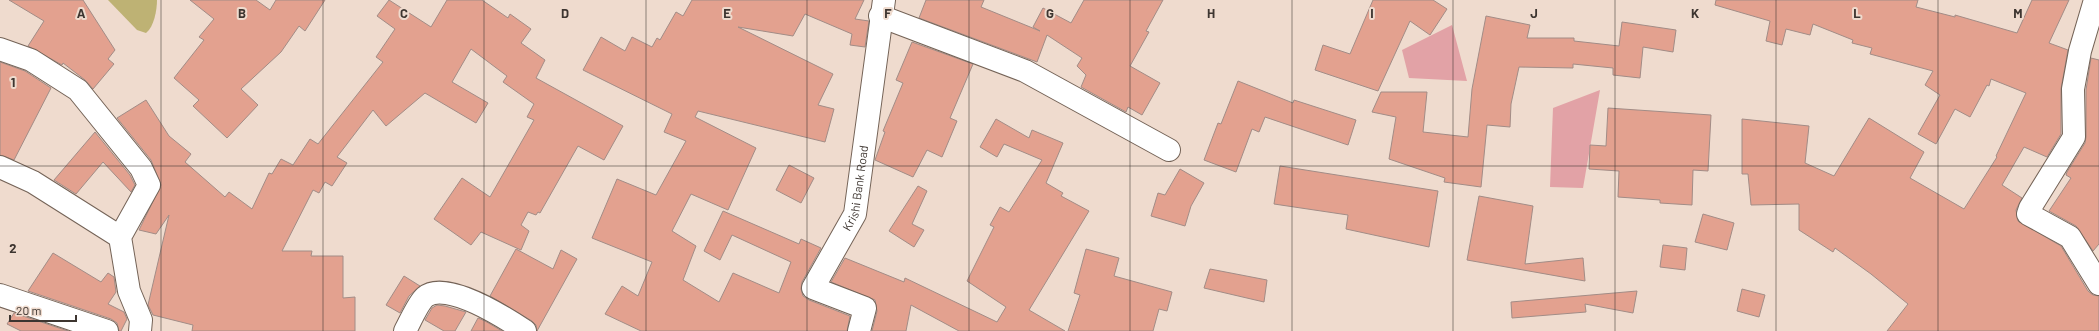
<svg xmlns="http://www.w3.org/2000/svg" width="2099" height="331" font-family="Barlow,sans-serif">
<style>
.green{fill:#e2a2a6}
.water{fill:#beb274}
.building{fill:#e3a18f;stroke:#a28c86}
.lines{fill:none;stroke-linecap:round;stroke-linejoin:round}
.minor-casing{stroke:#746357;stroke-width:24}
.minor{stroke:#fff;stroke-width:22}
.grid{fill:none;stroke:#3d3530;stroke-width:1;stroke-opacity:0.55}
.labels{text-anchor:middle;stroke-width:4;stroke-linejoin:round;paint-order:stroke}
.street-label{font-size:12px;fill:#3d3530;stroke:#efdbce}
.grid-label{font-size:13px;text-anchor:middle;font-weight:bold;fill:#3d3530;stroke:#efdbce;stroke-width:4;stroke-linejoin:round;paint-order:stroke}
</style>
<rect width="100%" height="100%" fill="#efdbce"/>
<!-- green -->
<path class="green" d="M1452,25L1467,81L1409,78L1402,50Z
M1600,90L1583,188L1550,187L1553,108Z"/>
<!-- water -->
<path class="water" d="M108,0H157C157,10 154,27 146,33L137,30Z"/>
<!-- building -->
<path class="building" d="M9,0H83L115,50L108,59L114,64L93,89L85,80L63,63L62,65L28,46L44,21Z
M190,0H256L270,10L276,0H325L305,31L299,26L281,52L241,89L258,105L227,138L193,106L199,100L174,78L204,40L199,37L214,19Z
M389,0L431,27L447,0H482L508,18L510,14L531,29L521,43L545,60L536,78L623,126L604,160L578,146L540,213L538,212L536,215L528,212L521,225L529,231L521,250L481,232L471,245L434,219L462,178L490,197L534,120L527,117L534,104L503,82L507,76L471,49L452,82L488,103L476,123L425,93L386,126L373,110L337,157L347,163L332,186L325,182L319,193L313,190L282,251H312L311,256H343V298L355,297V331H192L193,325L153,315L148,305L169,215L156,234L139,230L161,185L151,160L117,118L146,100L169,136L191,154L185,162L225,197L229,192L252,209L269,173L272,174L281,159L293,165L310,139L318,144L383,62L376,57L395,29L377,16Z
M692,0H864L855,19L869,21L865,47L850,45L852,34L805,14L793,36L738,27L833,74L818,105L834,109L825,142L698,111L695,117L756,148L728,210L691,194L672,231L696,246L683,280L719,302L733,273L779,293L791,262L732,235L720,260L704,251L723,211L799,244L801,239L821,248L802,282L801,289L803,296L809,300L850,316L847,331H641L605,314L622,286L638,296L652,262L592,238L617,179L656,195L686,141L664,132L672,114L583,70L601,37L625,51L632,37L652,47L657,38L660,40L676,12L683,16Z
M926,0H984L981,7L1040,31L1033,27L1043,8L1071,23L1084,0H1163L1146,31L1149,32L1130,66L1160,83L1142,115L1128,107L1126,112L1081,87L1086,75L1077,66L1082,58L1047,35L1037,62L919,18Z
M1373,0H1433L1447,9L1430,35L1410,21L1378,91L1315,70L1323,45L1350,54Z
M1716,0H1918L1916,7L1955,17V15L2017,33L2032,0H2069L2049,43L2068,50L2061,89V134L2047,157L2024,147L2002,185L2022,198L2016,210L2018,221L2061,246L2088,291L2093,295L2099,296V331H1887L1908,304L1871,274L1835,248L1833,252L1799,230V204L1751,205L1748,174H1742V119L1809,126L1805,163L1834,176L1869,118L1924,152L1910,178L1964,209L1997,157L1996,156L2026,93L1991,79L1989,86L1987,85L1970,117L1955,109L1936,144L1918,134L1940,95L1925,85L1933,71L1870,54L1872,48L1852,43L1853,40L1813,24L1810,35L1786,29L1782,45L1766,41L1770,21L1715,5Z
M1486,16L1530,25L1527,38H1574V41L1619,46L1622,22L1676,30L1673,52L1643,47L1640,78L1613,75V68L1573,64V68L1519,67L1511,104L1510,127L1487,125L1481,187L1444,182L1445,178L1389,159L1396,117L1372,112L1381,92H1427L1423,132L1468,137L1472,89Z
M912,42L973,64L950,118L957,121L942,157L927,150L913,177L875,160L885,132L883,131L903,83L896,80Z
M2091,58L2099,60V244L2093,251L2076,226L2049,211L2071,178L2066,175L2067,172L2085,143L2086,137V90Z
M0,62L25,71L51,88L14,160L0,155Z
M1238,81L1293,103L1294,100L1356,120L1348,145L1265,117L1259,132L1252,129L1236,172L1204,160L1218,123L1221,124Z
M1608,108L1711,115L1708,171L1693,170L1692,205L1660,203V200L1618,197L1619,171L1589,169L1590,145L1606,146Z
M996,119L1029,138L1032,130L1063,143L1046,183L1063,193L1061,196L1089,211L1029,310L1065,331H959L911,305L906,331H872L877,311L875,300L831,282L845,258L904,282L905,278L997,322L1006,307L967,281L994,227L990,225L1000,207L1009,212L1042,160L1004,144L997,157L980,147Z
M95,132L130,175L135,185L131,192L103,162L76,194L54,180Z
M789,165L814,178L801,203L776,190Z
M1280,166L1438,191L1429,247L1346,229L1348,215L1274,204Z
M1180,169L1204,183L1191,206L1185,226L1151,216L1158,193L1165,195Z
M918,186L927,191L912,224L924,230L914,247L889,231Z
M1479,196L1533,206L1525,264L1583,258L1585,281L1467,260Z
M1703,214L1734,223L1727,250L1695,242Z
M1663,245L1687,248L1685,270L1660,267Z
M516,249L553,269L561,250L577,259L537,331L536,325L532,321L490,296Z
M1086,249L1119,258L1114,276L1172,292L1167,311L1159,309L1153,331H1068L1080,295L1074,293Z
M53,253L101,282L108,273L114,277L116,292L108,304L124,312L127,319L121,331H119L117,323L111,319L28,291Z
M1210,269L1267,280L1264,302L1204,288Z
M404,276L420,286L409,296L400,313L386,305Z
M1742,289L1765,295L1759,317L1737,311Z
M1637,291L1633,313L1585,304L1586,312L1512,318L1511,302Z
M437,305L445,306L466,312L455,331H444L425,320L432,308Z
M14,313L68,331H21L7,324Z
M478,318L485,321L502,331H471Z"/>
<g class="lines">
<!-- minor casing -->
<g class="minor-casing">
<g id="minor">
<path d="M2095,0L2080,51L2073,89L2074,137L2030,208L2028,214L2070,237L2099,284"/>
<path d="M880,16L1025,71L1169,150"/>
<path d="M0,49L31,60L78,90L141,168L149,185L120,237L129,291L141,320L140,331"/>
<path d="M0,167L33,182L120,237"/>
<path d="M0,295L107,331"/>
<path d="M405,331C410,322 418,303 425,297C446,279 507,319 525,331"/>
<path id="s1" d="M859,331L865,308L813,288L855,214L884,0"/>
</g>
</g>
<!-- minor -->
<use href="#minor" class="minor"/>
</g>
<!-- grid -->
<path class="grid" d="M161,0V331M323,0V331M484,0V331M646,0V331M807,0V331M969,0V331M1130,0V331M1292,0V331M1453,0V331M1615,0V331M1776,0V331M1938,0V331M0,166H2099"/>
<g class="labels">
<!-- street labels -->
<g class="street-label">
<text dy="4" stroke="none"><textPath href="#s1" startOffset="190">Krishi Bank Road</textPath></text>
</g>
</g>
<g class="grid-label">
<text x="81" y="18">A</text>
<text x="242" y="18">B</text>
<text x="404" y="18">C</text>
<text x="565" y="18">D</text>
<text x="727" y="18">E</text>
<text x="888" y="18">F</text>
<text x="1050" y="18">G</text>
<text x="1211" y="18">H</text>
<text x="1372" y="18">I</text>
<text x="1534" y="18">J</text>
<text x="1695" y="18">K</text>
<text x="1857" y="18">L</text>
<text x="2018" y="18">M</text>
<text x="13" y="87">1</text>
<text x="13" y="253">2</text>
</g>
<!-- scale -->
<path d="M10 315v6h66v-6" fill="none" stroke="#3d3530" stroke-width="2"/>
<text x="16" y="315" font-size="12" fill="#3d3530" stroke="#efdbce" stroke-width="3" paint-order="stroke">20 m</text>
</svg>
